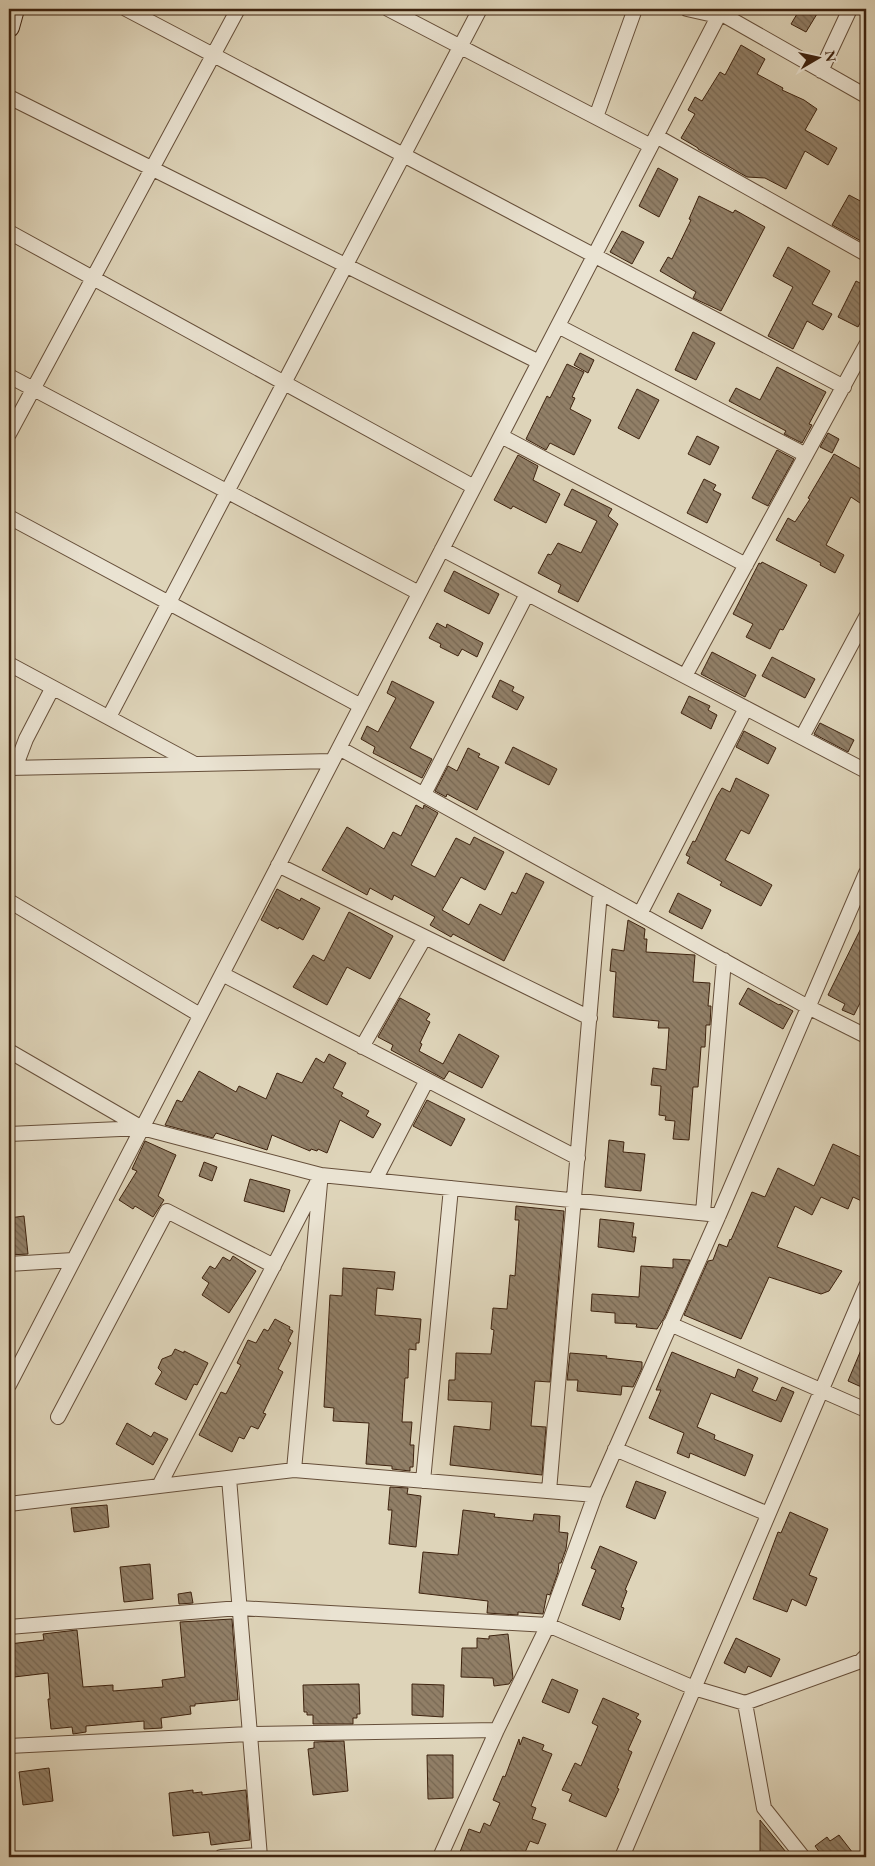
<svg xmlns="http://www.w3.org/2000/svg" width="875" height="1866" font-family="'EB Garamond',serif">
<style>
.building{fill:url(#building-back-hatch);stroke:#3e230f}
.lines{fill:none;stroke-linecap:round;stroke-linejoin:round}
.street-casing{stroke:#664f3a;stroke-width:16}
.secondary-casing{stroke:#3e230f;stroke-width:22}
.street{stroke:#eae3d2;stroke-width:14}
.secondary{stroke:#eae3d2;stroke-width:20}
</style>
<defs>
<pattern id="building-back-hatch" width="6" height="6" patternUnits="userSpaceOnUse" patternTransform="scale(1.25)"><rect width="6" height="6" fill="#917f67"/><path d="M-1 5l2 2M0 0l6 6M5-1l2 2" fill="none" stroke="#786853"/></pattern>
</defs>
<rect width="100%" height="100%" fill="#ded4b9"/>
<filter id="stains"><feTurbulence type="fractalNoise" baseFrequency=".004" numOctaves="4"/><feColorMatrix values="0 0 0 0 .2 0 0 0 0 .09 0 0 0 0 .02 0 0 0 .5 -.17"/></filter>
<radialGradient id="worn" r=".72"><stop offset=".6" stop-color="#630" stop-opacity="0"/><stop offset="1" stop-color="#630" stop-opacity=".3"/></radialGradient>
<!-- building -->
<path class="building" d="M800,9H820L806,32L791,24Z
M741,45L765,59L757,74L783,88L782,90L804,100L817,109L805,130L837,148L828,165L805,151L786,189L765,178L747,177L698,149V148L681,138L695,114L688,110L695,97L702,101L720,72L725,75Z
M658,168L678,179L659,217L639,206Z
M849,195L866,204V230L861,241L832,225Z
M699,196L733,213L735,210L765,227L721,311L693,298L696,292L660,271L668,257L672,259L691,220L689,219Z
M622,231L644,242L632,264L610,252Z
M788,247L830,271L812,304L832,314L823,330L807,321L793,349L768,336L793,287L773,276Z
M856,281L866,286V311L858,327L838,317Z
M693,332L715,343L696,380L675,370Z
M580,353L594,360L588,373L574,365Z
M567,364L584,372L572,397L575,398L570,409L591,420L574,455L550,443L546,450L526,439L547,396L550,398Z
M777,367L826,392L809,424L812,425L802,443L784,434L786,431L729,401L736,388L760,400Z
M637,389L659,400L639,439L618,428Z
M828,433L839,439L832,453L820,447Z
M697,436L719,447L710,465L688,454Z
M777,450L794,459L768,506L752,498Z
M834,454L866,472V507L851,497L826,545L844,555L835,573L820,565L821,563L776,540L788,518L795,522L810,499L808,498Z
M518,455L538,466L533,480L560,494L546,523L513,506L511,509L494,500Z
M704,479L716,485L713,490L721,494L707,523L687,513Z
M572,489L612,509L608,516L618,524L578,602L558,592L561,585L538,573L548,554L551,555L558,543L581,553L597,521L564,505Z
M762,562L807,585L783,630L780,629L770,649L746,637L753,624L733,614L759,563L761,564Z
M454,571L499,594L489,614L444,591Z
M437,623L446,628L447,624L483,643L477,657L462,649L458,656L440,647L441,644L429,638Z
M712,652L756,675L745,697L701,674Z
M772,657L815,679L805,698L762,676Z
M500,680L514,687L512,691L524,697L517,710L492,697Z
M392,681L434,702L410,748L432,759L422,778L373,753L375,747L361,739L367,726L378,732L396,698L387,693Z
M689,696L710,706L708,710L717,715L711,729L681,713Z
M820,723L854,740L848,752L814,734Z
M744,731L776,748L768,764L736,747Z
M513,747L557,769L549,785L505,763Z
M468,748L480,754L478,757L499,767L477,810L447,794L446,797L435,791L448,766L457,771Z
M736,778L769,795L749,834L741,830L725,860L772,885L761,906L720,885L722,882L687,863L690,857L686,855L693,841L695,842L717,796L722,788L730,792Z
M416,805L423,809L424,805L438,813L411,865L435,877L456,838L470,845L474,837L504,852L485,890L461,877L442,910L469,925L480,904L501,915L512,892L516,894L526,873L544,882L504,961L453,934L451,937L430,925L435,917L394,895L392,900L370,888L367,895L322,870L347,827L384,849L393,832L401,836Z
M277,889L300,901L301,898L320,908L303,940L279,927L278,929L261,920Z
M678,893L711,910L702,929L669,912Z
M349,912L393,936L370,979L347,967L327,1005L293,987L313,955L324,961Z
M866,918V991L854,1015L842,1010L845,1004L828,995Z
M628,920L645,929L644,939H647L646,952L695,955L693,982L710,983L708,1006H711L710,1025H706L705,1047H701L698,1087H693L689,1140L673,1139L675,1121L665,1120L666,1116L659,1115L661,1086L651,1085L653,1068L666,1070L669,1028H658L659,1021L613,1017L616,972L610,971L612,949L624,951Z
M748,988L779,1005L780,1004L793,1011L783,1029L739,1004Z
M400,998L430,1014L426,1020L430,1022L420,1043L422,1044L419,1051L443,1064L459,1034L499,1056L482,1088L449,1071L444,1079L391,1050L393,1045L378,1037Z
M329,1054L346,1063L333,1088L343,1093L341,1096L369,1111L366,1116L381,1124L373,1138L340,1120L327,1153L318,1149L317,1151L311,1149L310,1151L272,1135L267,1150L216,1133L213,1138L165,1125L177,1100L182,1102L199,1071L236,1092L239,1086L266,1099L277,1073L302,1083L316,1058L324,1063Z
M427,1100L465,1119L451,1146L413,1126Z
M609,1140L624,1142L623,1152L645,1154L641,1191L605,1187Z
M145,1141L176,1155L158,1196L164,1200L153,1217L135,1206L133,1209L119,1200L137,1171L132,1169Z
M833,1144L865,1159L862,1166L866,1168V1203L853,1197L848,1209L821,1197L812,1215L795,1206L777,1247L842,1271L829,1291L821,1294L769,1277L741,1339L684,1315L708,1261L713,1260L719,1244L727,1247L730,1239L731,1240L752,1192L765,1197L778,1168L814,1186Z
M204,1162L217,1167L212,1181L199,1176Z
M250,1179L290,1190L284,1212L244,1201Z
M516,1206L564,1211L550,1382L535,1381L531,1426L546,1427L542,1475L450,1465L454,1426L490,1430L492,1402L448,1400L449,1380H455L456,1353L491,1354L494,1330L491,1329L493,1308L507,1309L510,1275L515,1276L519,1220H515Z
M24,1216L28,1254L9,1255V1218Z
M600,1219L634,1223L632,1237H636L634,1252L598,1247Z
M233,1256L256,1271L229,1313L202,1295L209,1283L202,1278L210,1266L215,1269L223,1257L230,1261Z
M673,1259L690,1260L664,1318L657,1329L636,1327L637,1324L615,1323V1313L591,1311L592,1294L639,1297L641,1266L673,1268Z
M343,1268L395,1272L393,1290L377,1288L375,1315L421,1319L419,1343H416V1350L409,1349L408,1378H405L402,1422H412L410,1445H414L413,1467H410V1471L392,1469V1466L366,1464L369,1423L333,1421L334,1408L324,1407L330,1295L342,1296Z
M275,1319L290,1327L289,1329L293,1331L288,1341L291,1343L278,1369L283,1372L263,1413L266,1414L258,1429L251,1426L244,1439L239,1437L232,1452L199,1435L221,1392L226,1394L241,1365L237,1363L248,1340L256,1343L264,1329L268,1331Z
M866,1338V1389L848,1381Z
M175,1349L184,1353V1351L208,1363L197,1385L194,1384L186,1400L155,1384L162,1372L158,1368L162,1359L172,1355Z
M672,1352L735,1378L738,1369L758,1378L752,1391L776,1401L782,1387L794,1392L781,1422L711,1393L697,1427L715,1435L714,1439L753,1455L745,1476L690,1453L689,1458L677,1453L684,1433L649,1418L661,1390H656Z
M570,1353L607,1356L606,1358L642,1362V1368L633,1387L622,1386L621,1395L577,1391L578,1380H567Z
M127,1423L151,1437L154,1432L168,1439L153,1465L116,1444Z
M636,1481L666,1492L655,1519L626,1507Z
M390,1487L408,1488L407,1494L421,1496L416,1547L389,1544L392,1510H388Z
M107,1505L109,1527L74,1532L71,1508Z
M463,1510L495,1514L494,1517L533,1521L534,1514L560,1516L559,1532L568,1533L566,1549L561,1563H559L558,1572L550,1595L547,1594L543,1614L518,1612V1615L487,1613L488,1601L419,1593L423,1552L458,1555Z
M790,1512L828,1529L809,1575L817,1578L806,1606L792,1599L787,1612L753,1599L778,1532L781,1533Z
M600,1546L637,1562L625,1590L627,1591L621,1607L624,1608L620,1620L582,1605L596,1570L591,1568Z
M150,1564L153,1599L124,1602L120,1567Z
M191,1592L193,1603L179,1604L178,1594Z
M232,1619L238,1700L195,1704V1706H190L191,1714L161,1718L162,1728L144,1729V1721L86,1726V1732L73,1734L72,1727L51,1729L48,1699H50L48,1673L14,1677V1675L9,1676V1644L44,1640L43,1634L77,1630L83,1687L113,1685V1691L163,1687L162,1680L185,1677L180,1622Z
M508,1634L513,1678L509,1684L494,1686L493,1678L461,1677L462,1648H477V1638L489,1639V1636Z
M736,1638L780,1659L771,1677L748,1666L745,1673L724,1663Z
M552,1679L578,1690L569,1713L542,1702Z
M359,1684L360,1714H357V1718H353V1724H313V1715H307V1712H304L303,1685Z
M412,1684L444,1685L443,1717L412,1715Z
M603,1698L639,1714L636,1718L641,1721L628,1750L632,1752L617,1788L619,1789L606,1817L569,1801L572,1794L562,1790L575,1763L581,1766L598,1726L592,1723Z
M523,1737L544,1745L542,1750L552,1754L531,1806L536,1808L532,1819L546,1824L538,1844L530,1841L523,1857H458L469,1829L480,1833L484,1823L490,1826L500,1803L493,1800L503,1776L505,1777L519,1739L520,1745Z
M344,1741L348,1791L313,1795L308,1749L314,1748V1742Z
M427,1755H453V1798L428,1799Z
M49,1768L53,1801L23,1805L19,1772Z
M193,1790V1793L202,1792V1795L246,1790L250,1840L211,1845L209,1832L173,1836L169,1793Z
M760,1820L790,1857H760Z
M839,1835L856,1857H823L815,1846L827,1837L830,1841Z"/>
<g class="lines">
<!-- street casing -->
<g class="street-casing">
<path id="street" d="M126,9L844,387
M388,9L651,146
M687,9L718,16
M720,13L866,96
M821,71L850,9
M9,97L539,362
M596,117L635,9
M656,136L866,254
M9,232L474,487
M558,326L806,455
M9,376L419,593
M9,434L238,9
M501,436L746,565
M9,517L361,706
M442,549L866,771
M9,664L193,763
M685,676L866,345
M109,717L480,9
M802,737L866,617
M339,748L808,1007L866,1036
M9,768L332,761
M15,768L26,739L52,689
M424,794L527,594
M278,865L590,1018
M9,901L200,1015
M640,914L746,708
M222,974L578,1158
M362,1047L425,937
M9,1051L142,1128L321,1175L719,1215
M9,1134L142,1128
M375,1180L427,1080
M703,1213L724,960
M9,1264L73,1260
M670,1324L866,1410
M9,1385L722,9
M58,1417L167,1211L274,1266
M615,1449L768,1514
M294,1470L320,1183
M229,1478L260,1857
M423,1481L451,1188
M159,1486L321,1175
M549,1491L600,892
M9,1504L294,1470L595,1495
M9,1627L239,1608L548,1625L694,1688L745,1703
M9,1746L249,1734L497,1730
M221,1857L259,1855
M440,1857L497,1730L548,1625L595,1495L719,1215L866,873
M622,1857L866,1286
M803,1857L764,1808L745,1703L861,1661L866,1656"/>
</g>
<!-- secondary casing -->
<g class="secondary-casing">
<path id="secondary" d="M9,27L14,9"/>
</g>
<!-- street -->
<use href="#street" class="street"/>
<!-- secondary -->
<use href="#secondary" class="secondary"/>
</g>
<!-- margin -->
<rect width="875" height="1866" fill="none" stroke="#ded4b9" stroke-width="30"/>
<rect x="10" y="10" width="855" height="1846" fill="none" stroke="#3e230f" stroke-width="2.5"/>
<rect x="15" y="15" width="845" height="1836" fill="none" stroke="#3e230f"/>
<!-- north arrow -->
<g transform="translate(818 58) rotate(81)" stroke="#eae3d2" stroke-width="4" paint-order="stroke">
<path d="M0-4L9 19L0 12L-9 19Z" fill="#3e230f"/>
<text y="-8" font-size="14" font-weight="bold" text-anchor="middle" fill="#3e230f">N</text>
</g>
<rect width="100%" height="100%" filter="url(#stains)"/>
<rect width="100%" height="100%" fill="url(#worn)"/>
</svg>
